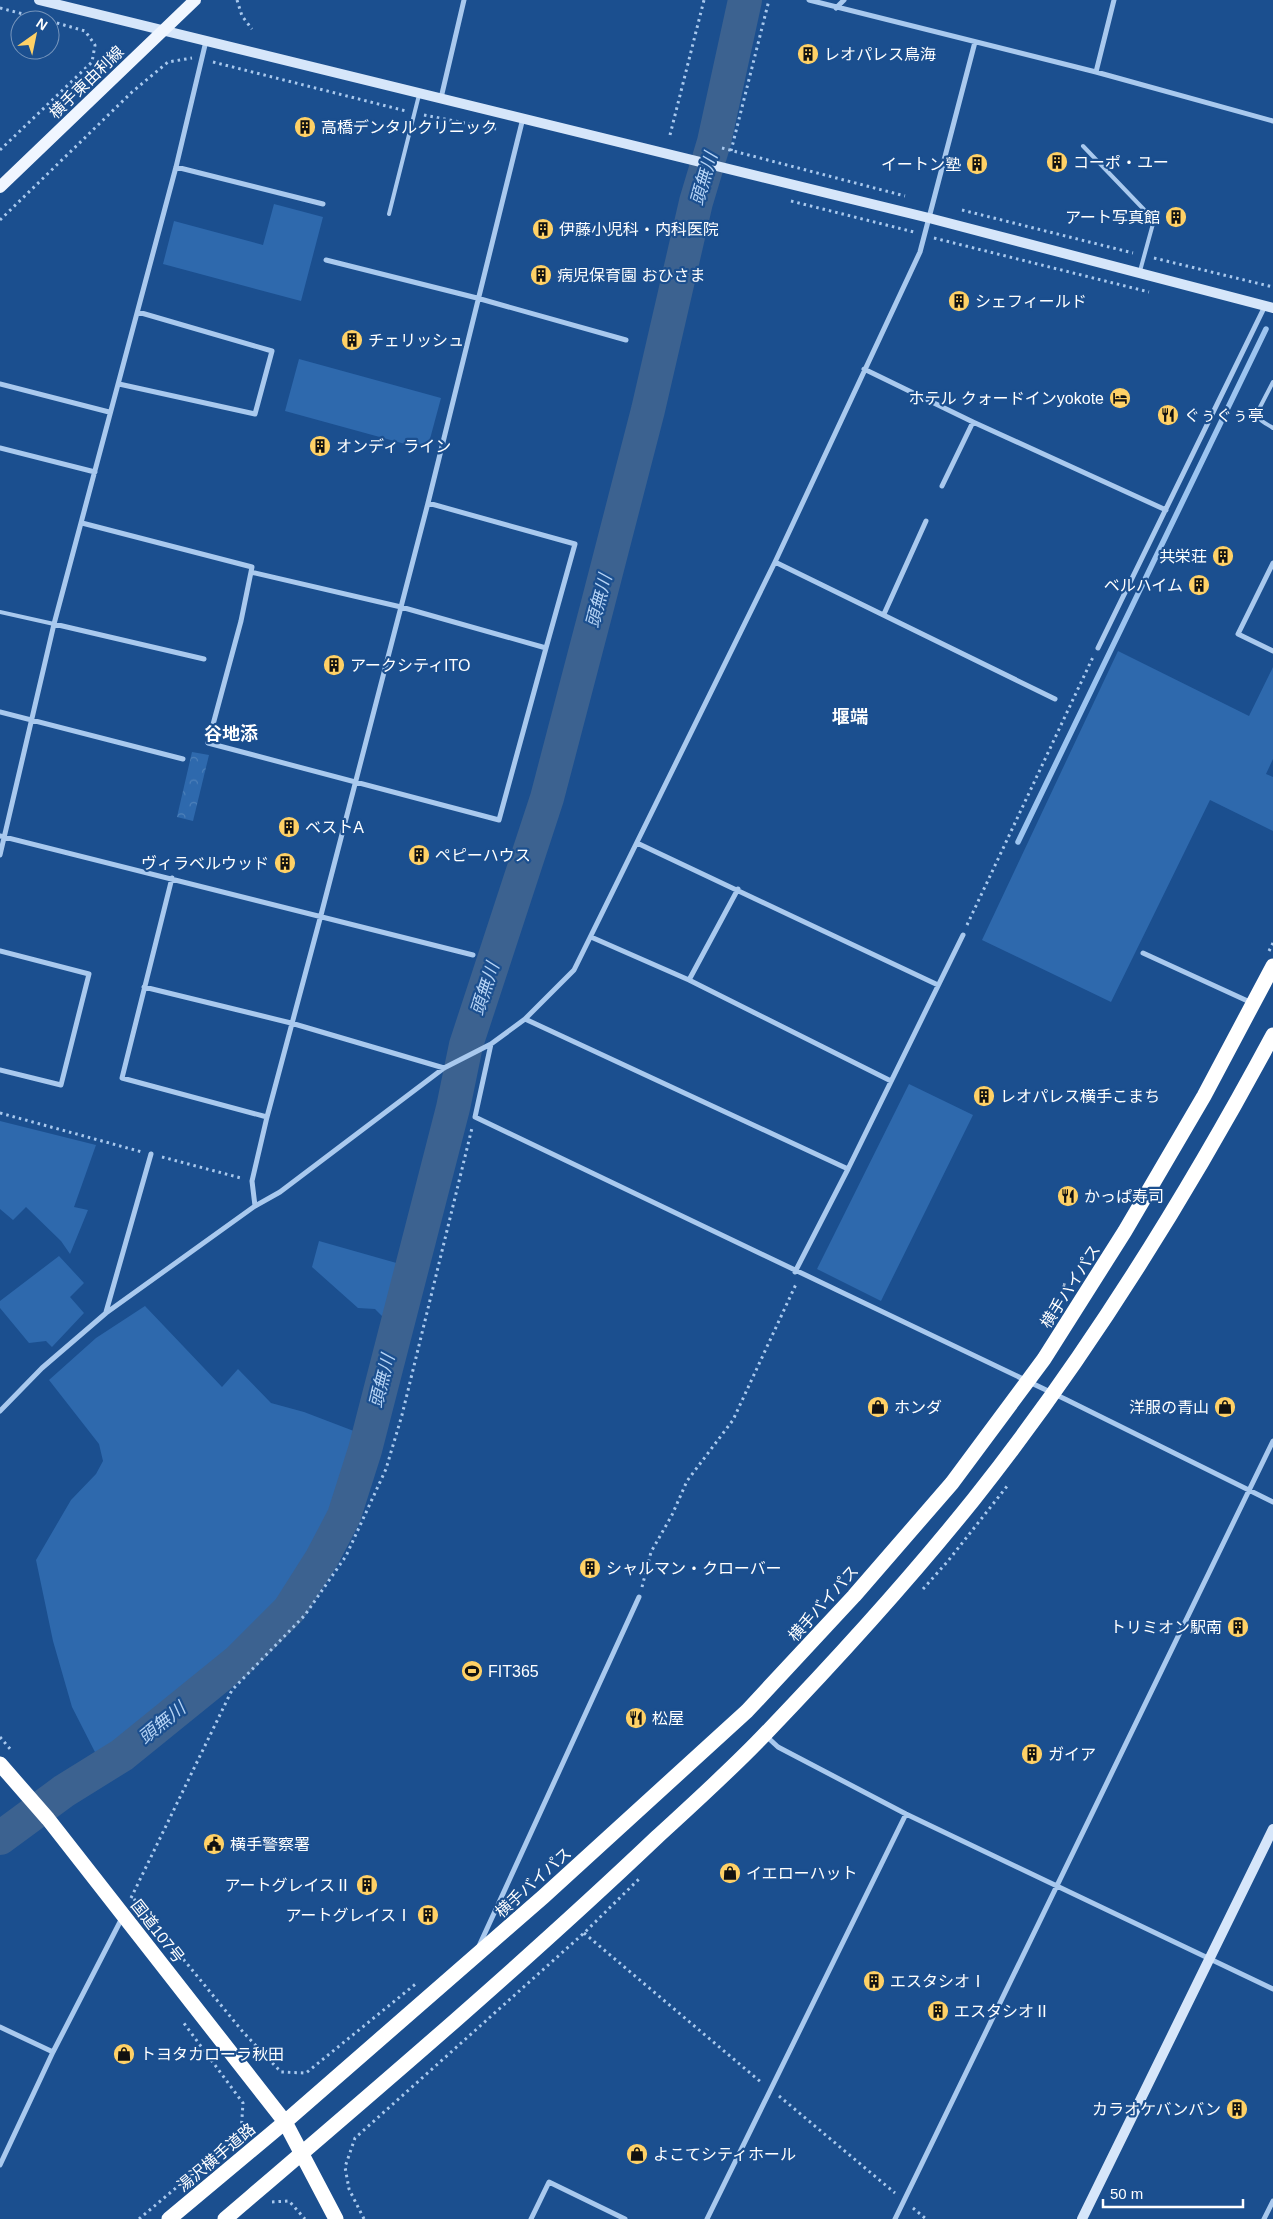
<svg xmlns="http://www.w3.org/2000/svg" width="1273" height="2219" font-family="Arial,'Noto Sans JP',sans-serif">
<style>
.green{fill:#2e69ad}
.park{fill:url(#park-crowns)}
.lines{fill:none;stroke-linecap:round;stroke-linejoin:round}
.stream{stroke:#9cc4f0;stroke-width:5.5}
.river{stroke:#3c6290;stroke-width:34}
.path{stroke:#a9c9ee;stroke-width:3;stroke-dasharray:2.5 4;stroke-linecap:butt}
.lane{stroke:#a9c9ee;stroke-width:4}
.street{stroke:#a9c9ee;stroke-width:5}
.secondary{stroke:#d6e6fa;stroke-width:10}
.primary{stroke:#f0f6ff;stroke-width:12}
.highway{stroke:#fff;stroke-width:15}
.labels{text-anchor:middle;stroke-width:4.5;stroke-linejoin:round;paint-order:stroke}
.poi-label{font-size:16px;fill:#fff;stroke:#1b4f8f;text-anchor:start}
.street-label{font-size:16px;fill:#fff;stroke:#1b4f8f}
.water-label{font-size:18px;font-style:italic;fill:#b5d3f5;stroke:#1b4f8f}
.neighbourhood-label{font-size:18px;font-weight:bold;fill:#fff;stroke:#1b4f8f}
</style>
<defs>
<pattern id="park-crowns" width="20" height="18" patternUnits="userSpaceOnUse" patternTransform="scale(1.25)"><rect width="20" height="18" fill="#2e69ad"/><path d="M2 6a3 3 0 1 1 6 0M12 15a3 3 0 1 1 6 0" fill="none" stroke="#4d80b9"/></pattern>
</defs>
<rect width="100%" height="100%" fill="#1b4f8f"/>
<!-- green -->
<path class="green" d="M274,204L323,217L301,301L163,264L174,221L263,245Z
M299,359L441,398L427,450L285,411Z
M1118,651L1249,716L1273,667V759L1266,774L1273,777V831L1210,800L1111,1002L982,940Z
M909,1084L973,1115L881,1301L817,1269Z
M0,1121L96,1145L74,1207L88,1210L70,1254L61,1241L26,1207L13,1220L0,1209Z
M319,1241L400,1264L388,1322L375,1309L358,1308L312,1267Z
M59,1256L84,1283L70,1297L84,1313L52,1347L46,1341L29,1343L0,1308V1301Z
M145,1306L222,1387L238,1369L271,1403L304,1412L359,1433L341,1500L318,1541L258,1631L217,1671L113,1752L98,1758L72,1707L53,1641L36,1560L71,1500L96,1474L103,1461L99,1444L49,1380L96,1338Z"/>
<!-- park -->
<path class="park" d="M192,752L209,755L193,821L177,817Z"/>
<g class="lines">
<!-- stream -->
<path class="stream" d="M1018,842L1266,329"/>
<!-- river -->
<path class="river" d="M0,1838L64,1791L122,1755L238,1661L289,1610L322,1558L344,1516L365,1450L453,1108L466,1045L547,798L596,611L648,410L696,202L714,142L745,0"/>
<!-- path -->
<path class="path" d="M237,0L242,16L252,29
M0,8L46,20
M213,62L406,111
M424,115L496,129
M670,135L704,0
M722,148L905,196
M0,150L92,62L95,45L85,31L50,21
M731,151L769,0
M791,201L914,232
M962,210L1133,253
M0,220L132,92L168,62L192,58
M934,238L1149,292
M1154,258L1273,287
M967,925L1093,657
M1269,951L1273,943
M0,1113L142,1152
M162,1157L241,1178
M642,1587L651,1552L672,1515L687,1481L733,1420L797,1282
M923,1589L948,1561L1008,1485
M0,1737L11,1750
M131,1898L232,1690L305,1615L346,1556L386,1469L402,1415L472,1128
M134,1899L243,2032L281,2072L306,2073L418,1982
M584,1933L762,2083
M779,2096L895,2193
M272,2202L289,2201L305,2219
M913,2208L926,2219
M139,2219L241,2133L243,2103L183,2022
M364,2219L349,2189L345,2167L355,2138L584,1933L641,1877"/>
<!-- lane -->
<path class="lane" d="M1083,146L1154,220L1140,271
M389,214L419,95
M1273,382L1258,411C1257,421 1266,423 1273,428
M0,612L54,624"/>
<!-- street -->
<path class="street" d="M809,0L1096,72L1273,121
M836,8L844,0
M1096,72L1114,0
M441,98L464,0
M176,167L323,204
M326,260L477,298L626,340
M864,369L973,422L1166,510
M0,384L109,412
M119,384L255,414L272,351L138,312
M0,448L95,472
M942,486L973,422
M428,503L575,544L546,648
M82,523L252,567L251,572L241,621L208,743L499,820L546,648L401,607L251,572
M775,562L1055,699
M1273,563L1238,634L1273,651
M884,614L926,521
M54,624L204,659
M1098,648L1265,306
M0,712L183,759
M0,836L473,955
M637,843L938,985
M0,855L54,624L176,167L206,41
M172,878L122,1078L267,1117
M591,937L689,980L738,889
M0,951L89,974L61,1085L0,1070
M1143,953L1252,1003
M689,980L891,1081
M144,987L291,1023L444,1068
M525,1019L848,1169L795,1272
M491,1044L475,1117L1067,1400L1273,1502
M848,1169L963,935
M255,1206L252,1181L267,1117L321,915L428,503L523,118
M106,1312L151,1154
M0,1411L42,1368L106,1313L255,1206L280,1192L444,1068L491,1044L525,1019L574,970L775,562L920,252L975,42
M765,1735L778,1747L906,1814L1273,1989
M479,1946L639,1597
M0,2027L53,2052
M0,2165L53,2052L122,1918
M531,2219L549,2182L625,2219
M707,2219L906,1814
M895,2219L1273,1441
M1264,2219L1273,2201"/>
<!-- secondary -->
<path class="secondary" d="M39,0L929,218L1273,308
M1082,2219L1273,1829"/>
<!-- primary -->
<path class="primary" d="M0,187L195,0"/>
<!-- highway -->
<path class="highway" d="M0,1764L48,1819L285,2122L336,2219
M169,2219L285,2122L543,1897L747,1711L854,1596L952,1483L1044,1359L1125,1231L1204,1096L1273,966
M225,2219C371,2094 518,1969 657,1837C694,1803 732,1769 767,1732C839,1657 909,1580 974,1499C1089,1354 1186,1197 1273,1035"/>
</g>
<!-- icons -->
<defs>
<g id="building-disc" transform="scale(1.125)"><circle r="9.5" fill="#ffd166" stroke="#1b4f8f"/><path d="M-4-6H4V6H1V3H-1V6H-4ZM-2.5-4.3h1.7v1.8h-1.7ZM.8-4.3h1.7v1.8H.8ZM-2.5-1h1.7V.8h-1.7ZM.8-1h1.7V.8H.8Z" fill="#111"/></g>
<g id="hotel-disc" transform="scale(1.125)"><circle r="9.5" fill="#ffd166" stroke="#1b4f8f"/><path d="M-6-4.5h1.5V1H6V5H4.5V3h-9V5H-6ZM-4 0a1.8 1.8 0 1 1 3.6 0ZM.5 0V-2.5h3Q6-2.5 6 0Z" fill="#111"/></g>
<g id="restaurant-disc" transform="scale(1.125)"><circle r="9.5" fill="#ffd166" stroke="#1b4f8f"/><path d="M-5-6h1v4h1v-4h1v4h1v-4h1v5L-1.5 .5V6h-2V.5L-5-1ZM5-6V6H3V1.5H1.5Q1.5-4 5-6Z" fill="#111"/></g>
<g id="shop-disc" transform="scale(1.125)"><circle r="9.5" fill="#ffd166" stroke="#1b4f8f"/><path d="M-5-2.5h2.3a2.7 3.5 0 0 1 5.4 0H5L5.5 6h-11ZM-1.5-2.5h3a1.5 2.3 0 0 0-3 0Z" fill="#111"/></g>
<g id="stadium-disc" transform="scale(1.125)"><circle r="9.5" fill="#ffd166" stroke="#1b4f8f"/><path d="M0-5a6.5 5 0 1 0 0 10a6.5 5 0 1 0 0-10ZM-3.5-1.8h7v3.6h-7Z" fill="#111"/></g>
<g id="civic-disc" transform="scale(1.125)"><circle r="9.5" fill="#ffd166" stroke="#1b4f8f"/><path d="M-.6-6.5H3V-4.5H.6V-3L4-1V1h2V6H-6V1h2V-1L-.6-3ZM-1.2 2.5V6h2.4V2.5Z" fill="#111"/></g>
</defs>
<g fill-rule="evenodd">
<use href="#building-disc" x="808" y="54"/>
<use href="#building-disc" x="305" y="127"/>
<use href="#building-disc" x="1057" y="162"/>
<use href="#building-disc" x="977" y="164"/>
<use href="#building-disc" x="1176" y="217"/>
<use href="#building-disc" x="543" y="229"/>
<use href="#building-disc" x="541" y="275"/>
<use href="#building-disc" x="959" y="301"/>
<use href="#building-disc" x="352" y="340"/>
<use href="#hotel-disc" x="1120" y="398"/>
<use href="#restaurant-disc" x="1168" y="415"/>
<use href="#building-disc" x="320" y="446"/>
<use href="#building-disc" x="1223" y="556"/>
<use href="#building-disc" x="1199" y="585"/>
<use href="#building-disc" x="334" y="665"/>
<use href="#building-disc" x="289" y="827"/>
<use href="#building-disc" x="419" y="855"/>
<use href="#building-disc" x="285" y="863"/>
<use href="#building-disc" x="984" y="1096"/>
<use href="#restaurant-disc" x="1068" y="1196"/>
<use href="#shop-disc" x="878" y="1407"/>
<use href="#shop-disc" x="1225" y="1407"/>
<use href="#building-disc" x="590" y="1568"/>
<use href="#building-disc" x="1238" y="1627"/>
<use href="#stadium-disc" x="472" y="1671"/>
<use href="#restaurant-disc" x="636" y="1718"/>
<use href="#building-disc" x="1032" y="1754"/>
<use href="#civic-disc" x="214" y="1844"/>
<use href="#shop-disc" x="730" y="1873"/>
<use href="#building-disc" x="367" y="1885"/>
<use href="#building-disc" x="428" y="1915"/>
<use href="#building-disc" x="874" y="1981"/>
<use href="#building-disc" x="938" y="2011"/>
<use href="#shop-disc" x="124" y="2054"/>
<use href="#building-disc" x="1237" y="2109"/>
<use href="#shop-disc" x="637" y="2154"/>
</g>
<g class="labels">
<!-- poi labels -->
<g class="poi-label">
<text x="824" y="60">レオパレス鳥海</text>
<text x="321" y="133">高橋デンタルクリニック</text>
<text x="1073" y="168">コーポ・ユー</text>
<text x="961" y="170" text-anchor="end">イートン塾</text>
<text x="1160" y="223" text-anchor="end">アート写真館</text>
<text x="559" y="235">伊藤小児科・内科医院</text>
<text x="557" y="281">病児保育園 おひさま</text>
<text x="975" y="307">シェフィールド</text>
<text x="368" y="346">チェリッシュ</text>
<text x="1104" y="404" text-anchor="end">ホテル クォードインyokote</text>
<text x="1184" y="421">ぐぅぐぅ亭</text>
<text x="336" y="452">オンディ ライン</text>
<text x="1207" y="562" text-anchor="end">共栄荘</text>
<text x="1183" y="591" text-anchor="end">ベルハイム</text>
<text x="350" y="671">アークシティITO</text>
<text x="305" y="833">ベストA</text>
<text x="435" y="861">ペピーハウス</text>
<text x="269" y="869" text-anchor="end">ヴィラベルウッド</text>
<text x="1000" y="1102">レオパレス横手こまち</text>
<text x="1084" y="1202">かっぱ寿司</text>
<text x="894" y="1413">ホンダ</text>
<text x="1209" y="1413" text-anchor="end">洋服の青山</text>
<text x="606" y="1574">シャルマン・クローバー</text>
<text x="1222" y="1633" text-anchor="end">トリミオン駅南</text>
<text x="488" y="1677">FIT365</text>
<text x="652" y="1724">松屋</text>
<text x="1048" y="1760">ガイア</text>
<text x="230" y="1850">横手警察署</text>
<text x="746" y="1879">イエローハット</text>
<text x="351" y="1891" text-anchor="end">アートグレイスⅡ</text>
<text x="412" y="1921" text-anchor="end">アートグレイスⅠ</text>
<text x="890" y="1987">エスタシオⅠ</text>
<text x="954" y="2017">エスタシオⅡ</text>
<text x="140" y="2060">トヨタカローラ秋田</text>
<text x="1221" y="2115" text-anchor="end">カラオケバンバン</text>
<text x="653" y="2160">よこてシティホール</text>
</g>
<!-- street labels -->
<g class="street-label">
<text transform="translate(86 82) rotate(-44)" y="6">横手東由利線</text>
<text transform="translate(1070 1286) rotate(-57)" y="6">横手バイパス</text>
<text transform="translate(823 1603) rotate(-48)" y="6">横手バイパス</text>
<text transform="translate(533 1882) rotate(-42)" y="6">横手バイパス</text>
<text transform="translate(158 1931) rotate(52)" y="6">国道107号</text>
<text transform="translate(216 2157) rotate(-40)" y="6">湯沢横手道路</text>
</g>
<!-- water labels -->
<g class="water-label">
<text transform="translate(704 179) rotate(-74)" y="6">頭無川</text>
<text transform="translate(599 601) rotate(-75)" y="6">頭無川</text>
<text transform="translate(485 989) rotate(-72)" y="6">頭無川</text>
<text transform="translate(382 1381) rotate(-76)" y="6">頭無川</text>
<text transform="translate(162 1723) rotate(-39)" y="6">頭無川</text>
</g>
<!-- neighbourhood labels -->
<g class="neighbourhood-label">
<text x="850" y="723">堰端</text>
<text x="231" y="740">谷地添</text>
</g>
</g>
<!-- north arrow -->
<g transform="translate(35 35) rotate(33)"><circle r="24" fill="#1b4f8f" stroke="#7695bc"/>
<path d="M0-4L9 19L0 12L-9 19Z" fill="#ffd166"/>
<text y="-8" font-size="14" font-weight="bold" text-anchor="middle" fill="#ffffff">N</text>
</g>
<!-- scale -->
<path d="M1103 2199v8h140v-8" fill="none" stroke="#ffffff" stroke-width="2.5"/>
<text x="1110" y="2199" font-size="15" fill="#ffffff" stroke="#1b4f8f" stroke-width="4" paint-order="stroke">50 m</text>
</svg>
